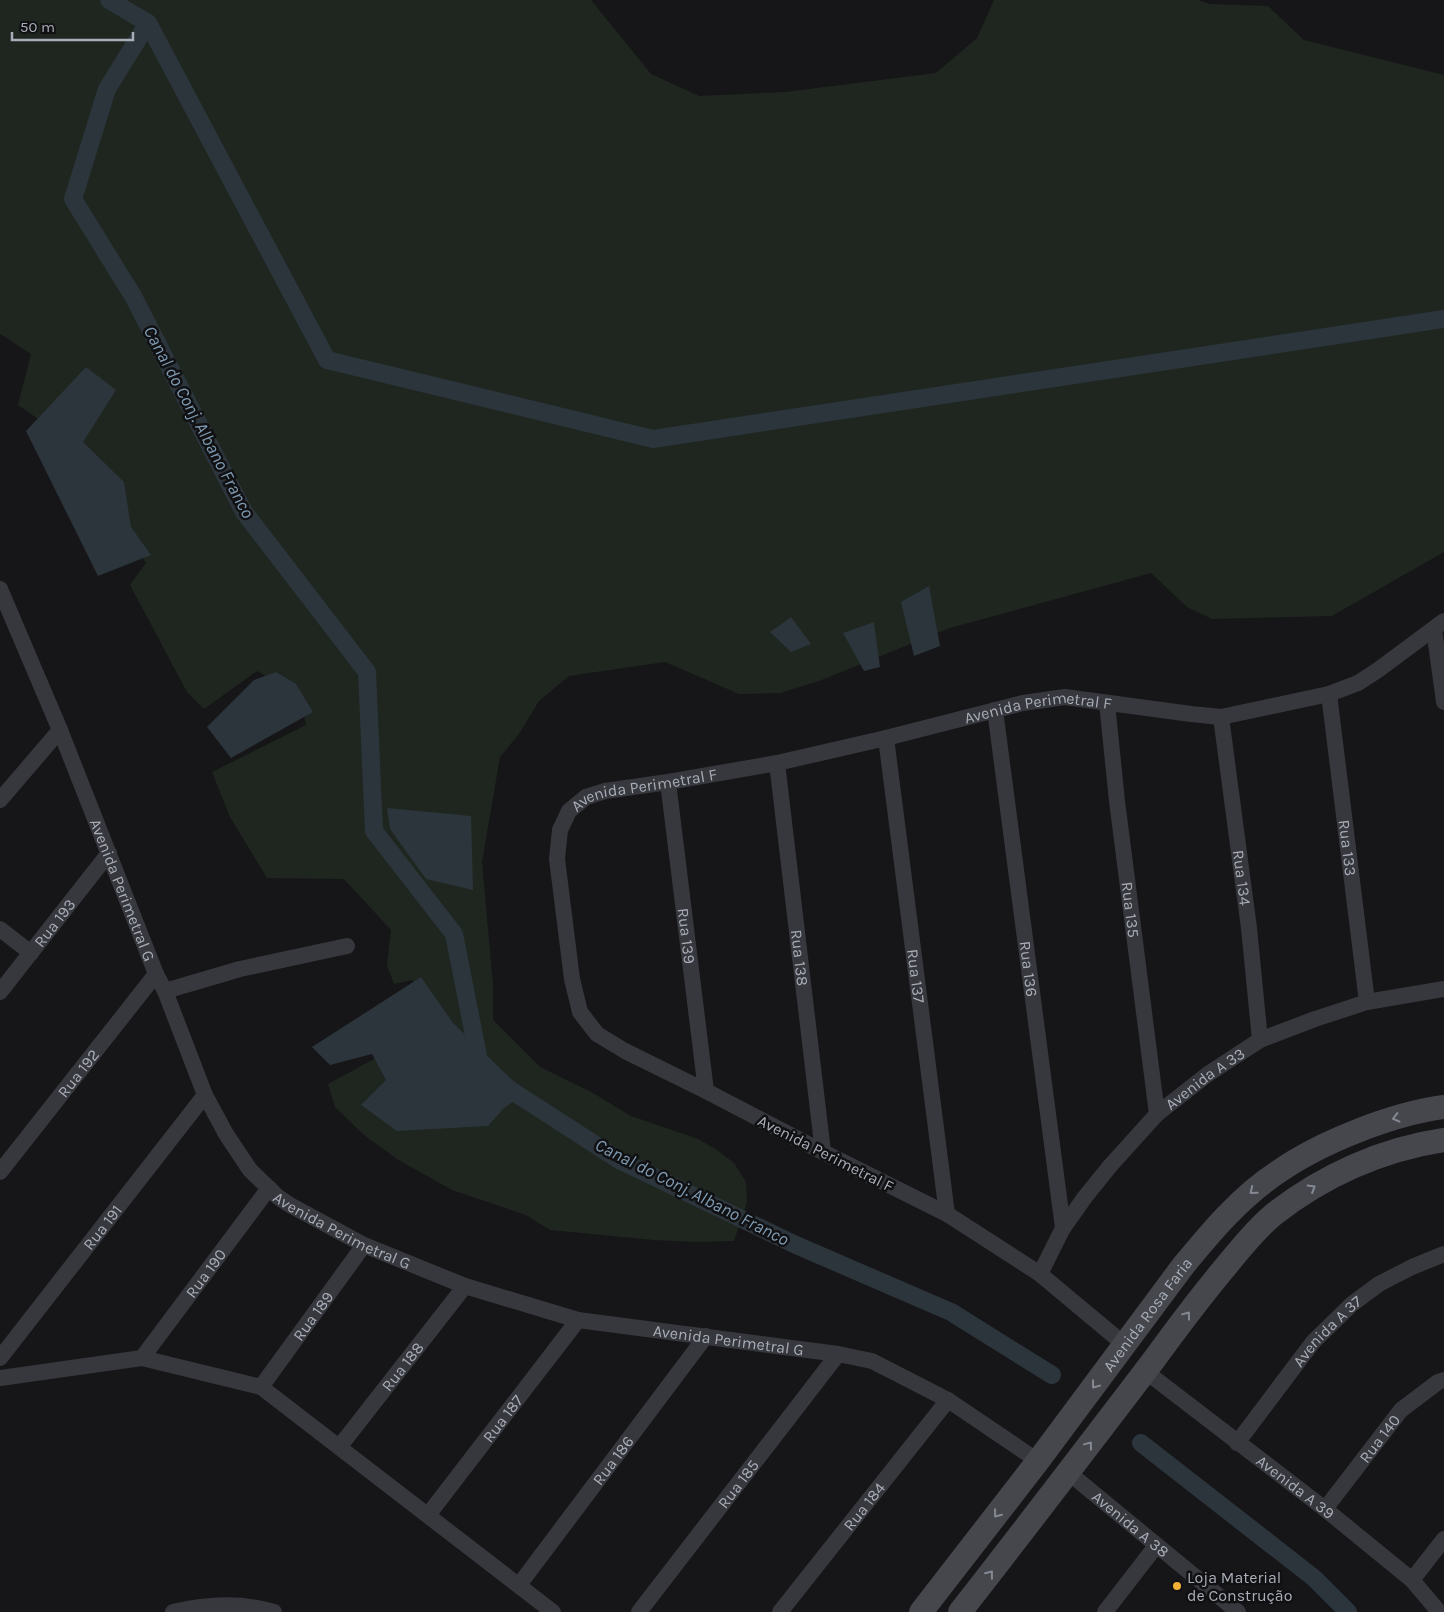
<svg xmlns="http://www.w3.org/2000/svg" width="1444" height="1612" font-family="Karla,sans-serif">
<style>
.green{fill:#1e261f}
.water{fill:#2c353c}
.lines{fill:none;stroke-linecap:round;stroke-linejoin:round}
.canal{stroke:#2c353c;stroke-width:18}
.street{stroke:#37383d;stroke-width:16}
.secondary{stroke:#45474d;stroke-width:24}
.oneway{stroke:#858993}
.poi-dot{fill:#f2b134;stroke:#111113;stroke-width:2}
.labels{text-anchor:middle;stroke-width:5;stroke-linejoin:round;paint-order:stroke}
.street-label{font-size:16px;fill:#a8adb8;stroke:#111113}
.poi-label{font-size:16px;fill:#a8adb8;stroke:#111113;text-anchor:start}
.water-label{font-size:18px;font-style:italic;fill:#7f9bb3;stroke:#111113}
</style>
<rect width="100%" height="100%" fill="#161618"/>
<!-- green -->
<path class="green" d="M0,0H591L651,74L699,96L785,92L936,73L977,38L994,0H1198L1209,4L1268,6L1304,40L1444,75V552L1332,616L1212,619L1187,607L1151,573L950,628L819,681L780,693L739,694L665,662L569,676L539,701L519,734L500,757L482,862L493,984V1020L540,1067L593,1093L631,1116L698,1139L717,1150L734,1163L746,1182L747,1202L734,1241L697,1242L654,1240L550,1230L526,1215L452,1190L397,1159L364,1135L335,1107L328,1084L418,1035L431,1004L412,980L394,984L387,965L391,930L344,879L267,878L230,817L212,772L306,725L299,696L257,671L204,709L187,692L130,585L146,563L71,442L18,405L31,354L0,334Z"/>
<!-- water -->
<path class="water" d="M86,367L116,390L83,442L124,482L131,527L151,555L98,576L26,431Z
M929,586L940,646L914,656L901,602Z
M791,617L811,644L791,652L770,632Z
M874,622L880,667L864,671L843,633Z
M276,672L296,684L313,712L231,758L207,727L254,680Z
M387,808L471,816L473,890L426,879L390,829Z
M421,977L453,1023L525,1092L503,1109L488,1126L397,1131L361,1105L386,1080L372,1054L330,1065L312,1047Z"/>
<g class="lines">
<!-- canal -->
<path class="canal" d="M109,0L148,23L327,360L653,439L1444,319
M148,23L107,89L73,199L133,296L244,512L367,672L374,831L454,934L481,1071L619,1160L796,1245L951,1312L1052,1375
M1141,1443L1314,1578L1348,1612"/>
<!-- street -->
<g class="street">
<path id="s1" d="M0,589L60,730L156,974L165,991L205,1095L226,1134L250,1170L278,1197L290,1205L364,1245L465,1286L578,1320L838,1354L872,1361L948,1400L1038,1461"/>
<path d="M1434,629L1444,702"/>
<path id="s2" d="M1329,694L1367,1002"/>
<path id="s3" d="M1107,703L1117,801L1157,1114"/>
<path id="s4" d="M995,710L1063,1228"/>
<path id="s5" d="M1221,717L1249,928L1260,1040"/>
<path id="s6" d="M886,738L947,1214"/>
<path id="s7" d="M777,763L823,1152"/>
<path id="s8" d="M668,782L706,1091"/>
<path d="M0,800L60,730"/>
<path d="M0,929L31,953"/>
<path d="M165,991L240,969L347,946"/>
<path id="s9" d="M0,992L109,853"/>
<path id="s10" d="M0,1172L156,974"/>
<path id="s11" d="M1040,1274L1063,1228L1085,1197L1110,1166L1157,1114L1208,1074L1260,1040L1315,1019L1367,1002L1444,989"/>
<path id="s12" d="M1125,1345L1040,1274L947,1214L823,1152L706,1091L625,1051L597,1034L580,1012L572,979L557,859L560,830L569,811L586,797L605,791L668,782L777,763L886,738L1023,703L1065,697L1191,714L1221,717L1329,694L1358,683L1378,670L1444,621"/>
<path id="s13" d="M0,1358L205,1095"/>
<path id="s14" d="M142,1358L269,1188"/>
<path id="s15" d="M1145,1371L1325,1509L1412,1580L1439,1612"/>
<path d="M0,1378L142,1358L261,1387L553,1612"/>
<path id="s16" d="M261,1387L364,1245"/>
<path id="s17" d="M1237,1443L1313,1342L1352,1304L1379,1284L1412,1267L1444,1254"/>
<path id="s18" d="M340,1446L465,1286"/>
<path id="s19" d="M1069,1473L1238,1612"/>
<path id="s20" d="M1325,1509L1401,1410L1438,1382L1444,1380"/>
<path id="s21" d="M428,1515L578,1320"/>
<path d="M1412,1580L1444,1539"/>
<path id="s22" d="M519,1585L706,1336"/>
<path d="M173,1612C207,1604 241,1602 274,1612"/>
<path id="s23" d="M639,1612L838,1354"/>
<path id="s24" d="M780,1612L948,1400"/>
<path d="M1105,1612L1156,1546"/>
</g>
<!-- secondary -->
<g class="secondary">
<path id="s25" d="M921,1612L1038,1461L1183,1266C1211,1232 1241,1196 1278,1172C1321,1142 1392,1114 1444,1107"/>
<path d="M960,1612C1025,1529 1089,1445 1153,1361C1177,1328 1201,1296 1227,1265C1241,1248 1256,1229 1273,1215C1322,1176 1382,1149 1444,1140"/>
</g>
</g>
<!-- one-way arrows -->
<defs><path id="oneway-chevron" d="M-2-3.5L2.5 0L-2 3.5" fill="none" stroke-width="1.6" stroke-linecap="round" stroke-linejoin="round" transform="scale(1.25)"/></defs>
<g class="oneway">
<use href="#oneway-chevron" transform="translate(1396 1118) rotate(166)"/>
<use href="#oneway-chevron" transform="translate(1312 1188) rotate(-31)"/>
<use href="#oneway-chevron" transform="translate(1253 1191) rotate(141)"/>
<use href="#oneway-chevron" transform="translate(1187 1315) rotate(-53)"/>
<use href="#oneway-chevron" transform="translate(1095 1385) rotate(127)"/>
<use href="#oneway-chevron" transform="translate(1089 1445) rotate(-53)"/>
<use href="#oneway-chevron" transform="translate(997 1514) rotate(128)"/>
<use href="#oneway-chevron" transform="translate(990 1574) rotate(-52)"/>
</g>
<!-- markers -->
<circle class="poi-dot" cx="1177" cy="1586" r="5"/>
<g class="labels">
<!-- street labels -->
<g class="street-label">
<text dy="6" stroke="none"><textPath href="#s12" startOffset="1332">Avenida Perimetral F</textPath></text>
<text dy="6" stroke="none"><textPath href="#s12" startOffset="928">Avenida Perimetral F</textPath></text>
<text dy="6" stroke="none"><textPath href="#s2" startOffset="155">Rua 133</textPath></text>
<text dy="6" stroke="none"><textPath href="#s5" startOffset="162">Rua 134</textPath></text>
<text dy="6" stroke="none"><textPath href="#s1" startOffset="325">Avenida Perimetral G</textPath></text>
<text dy="6" stroke="none"><textPath href="#s3" startOffset="208">Rua 135</textPath></text>
<text dy="6" stroke="none"><textPath href="#s9" startOffset="88">Rua 193</textPath></text>
<text dy="6" stroke="none"><textPath href="#s8" startOffset="155">Rua 139</textPath></text>
<text dy="6" stroke="none"><textPath href="#s7" startOffset="196">Rua 138</textPath></text>
<text dy="6" stroke="none"><textPath href="#s4" startOffset="261">Rua 136</textPath></text>
<text dy="6" stroke="none"><textPath href="#s6" startOffset="240">Rua 137</textPath></text>
<text dy="6" stroke="none"><textPath href="#s10" startOffset="126">Rua 192</textPath></text>
<text dy="6" stroke="none"><textPath href="#s11" startOffset="259">Avenida A 33</textPath></text>
<text transform="translate(826 1153) rotate(27)" y="6">Avenida Perimetral F</text>
<text dy="6" stroke="none"><textPath href="#s13" startOffset="166">Rua 191</textPath></text>
<text dy="6" stroke="none"><textPath href="#s1" startOffset="745">Avenida Perimetral G</textPath></text>
<text dy="6" stroke="none"><textPath href="#s14" startOffset="106">Rua 190</textPath></text>
<text dy="6" stroke="none"><textPath href="#s25" startOffset="374">Avenida Rosa Faria</textPath></text>
<text dy="6" stroke="none"><textPath href="#s16" startOffset="88">Rua 189</textPath></text>
<text dy="6" stroke="none"><textPath href="#s17" startOffset="144">Avenida A 37</textPath></text>
<text dy="6" stroke="none"><textPath href="#s1" startOffset="1150">Avenida Perimetral G</textPath></text>
<text dy="6" stroke="none"><textPath href="#s18" startOffset="101">Rua 188</textPath></text>
<text dy="6" stroke="none"><textPath href="#s21" startOffset="122">Rua 187</textPath></text>
<text dy="6" stroke="none"><textPath href="#s20" startOffset="89">Rua 140</textPath></text>
<text dy="6" stroke="none"><textPath href="#s22" startOffset="156">Rua 186</textPath></text>
<text dy="6" stroke="none"><textPath href="#s23" startOffset="162">Rua 185</textPath></text>
<text dy="6" stroke="none"><textPath href="#s15" startOffset="190">Avenida A 39</textPath></text>
<text dy="6" stroke="none"><textPath href="#s24" startOffset="135">Rua 184</textPath></text>
<text dy="6" stroke="none"><textPath href="#s19" startOffset="80">Avenida A 38</textPath></text>
</g>
<!-- poi labels -->
<g class="poi-label">
<text x="1187" y="1583">Loja Material<tspan x="1187" dy="18">de Construção</tspan></text>
</g>
<!-- water labels -->
<g class="water-label">
<text transform="translate(199 422) rotate(62)" y="6">Canal do Conj. Albano Franco</text>
<text transform="translate(692 1192) rotate(27)" y="6">Canal do Conj. Albano Franco</text>
</g>
</g>
<!-- scale -->
<path d="M12 32v8h121v-8" fill="none" stroke="#a8adb8" stroke-width="2.5"/>
<text x="20" y="32" font-size="15" fill="#a8adb8" stroke="#111113" stroke-width="4" paint-order="stroke">50 m</text>
</svg>
